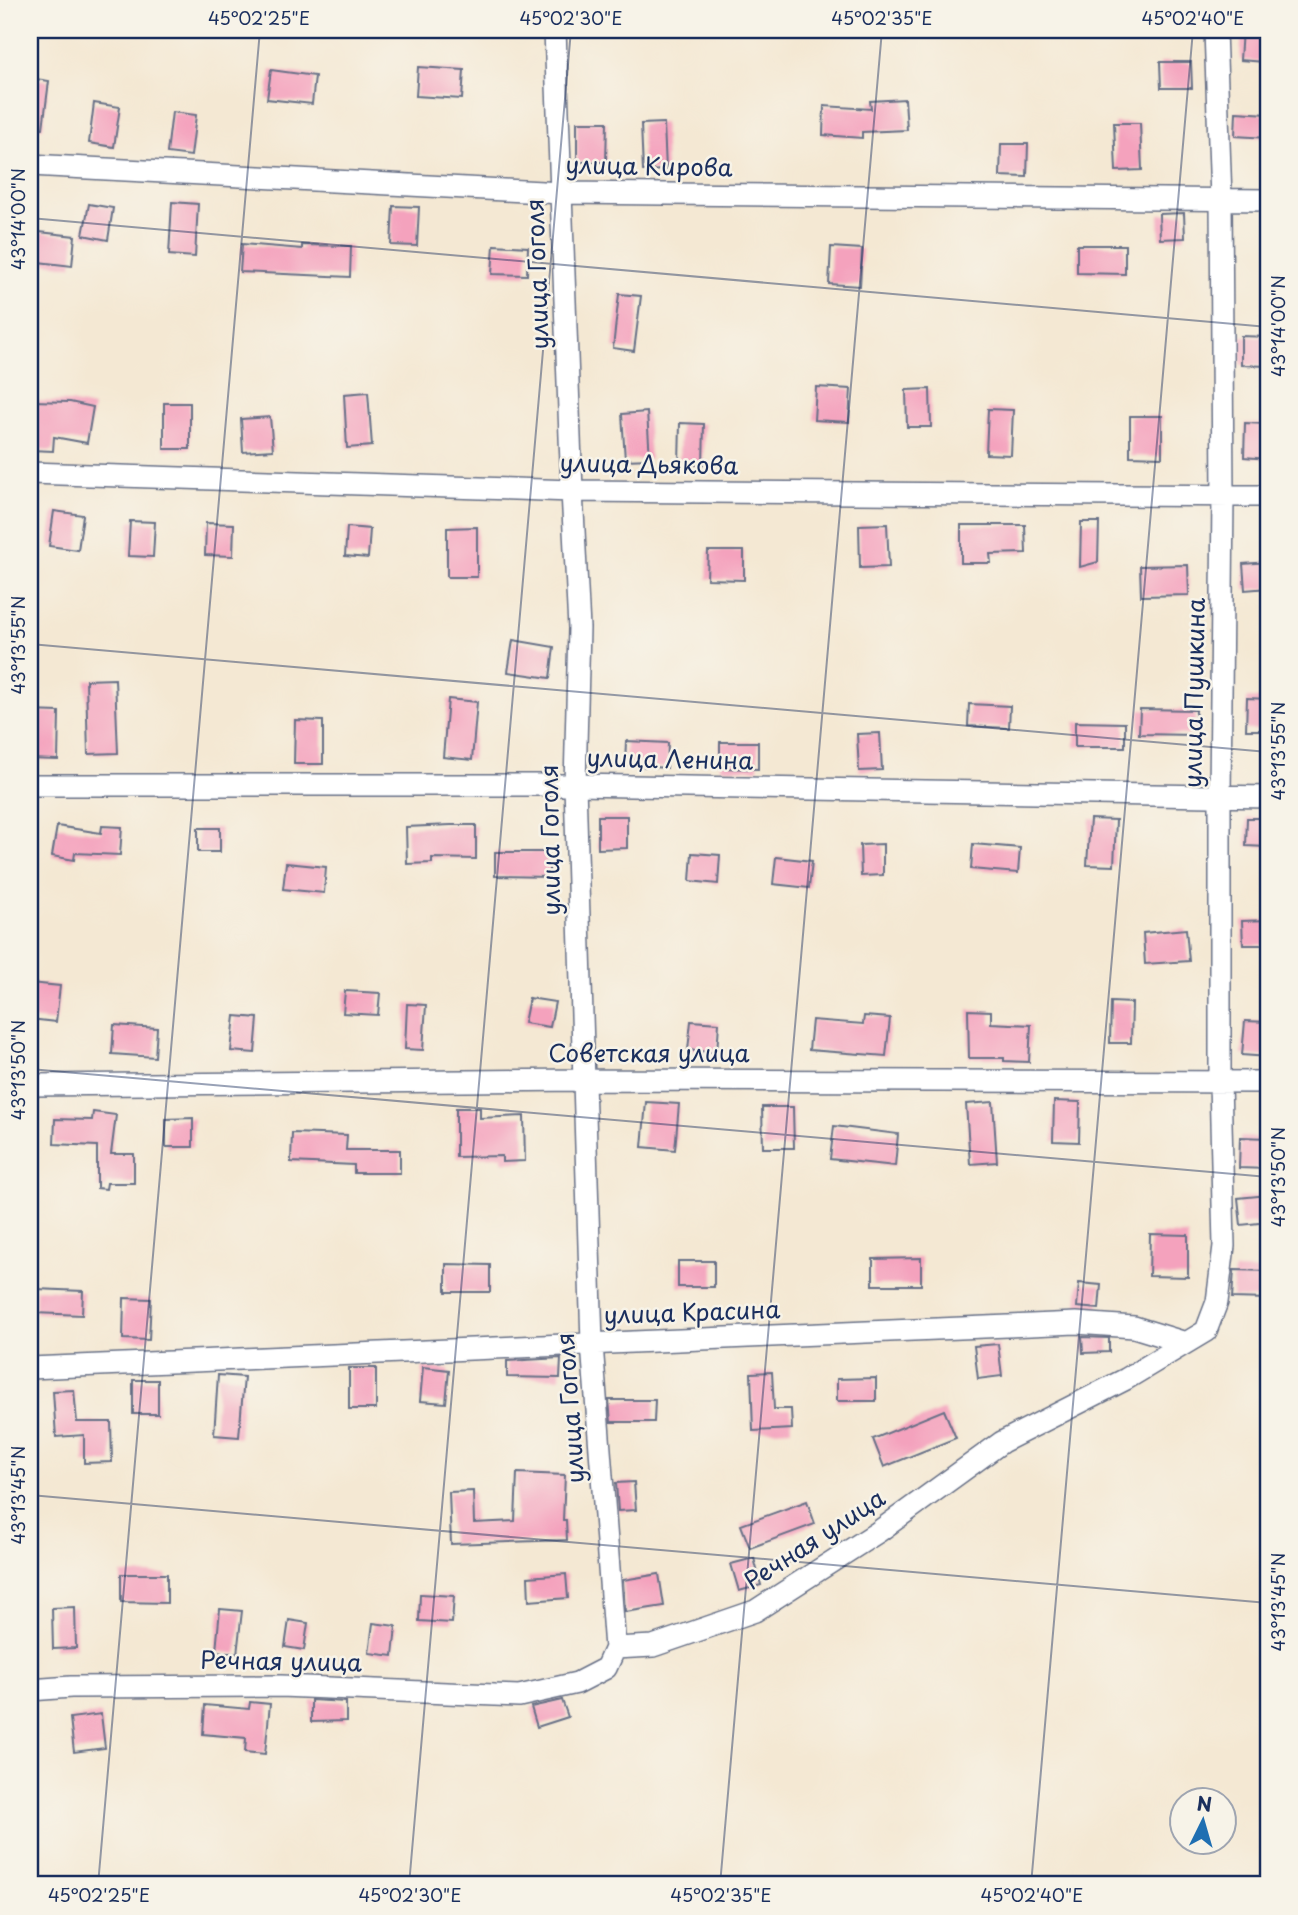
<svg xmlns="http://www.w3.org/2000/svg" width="1298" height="1915" font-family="'Playpen Sans',sans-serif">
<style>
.building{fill:#f4a2bd}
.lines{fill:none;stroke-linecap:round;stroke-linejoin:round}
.street-casing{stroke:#677087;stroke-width:24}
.street{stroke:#fff;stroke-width:21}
.ticks{fill:none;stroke:#1b2f5e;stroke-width:2;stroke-opacity:0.45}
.labels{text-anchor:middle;stroke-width:5;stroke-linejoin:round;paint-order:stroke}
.street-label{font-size:24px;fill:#1b2f5e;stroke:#f7f3e8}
.neatline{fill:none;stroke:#1b2f5e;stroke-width:2.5}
.ticks-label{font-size:18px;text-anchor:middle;fill:#1b2f5e}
</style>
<rect width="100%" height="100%" fill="#f7f3e8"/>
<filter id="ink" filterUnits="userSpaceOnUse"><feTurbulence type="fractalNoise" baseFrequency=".0143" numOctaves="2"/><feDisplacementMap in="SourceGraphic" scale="14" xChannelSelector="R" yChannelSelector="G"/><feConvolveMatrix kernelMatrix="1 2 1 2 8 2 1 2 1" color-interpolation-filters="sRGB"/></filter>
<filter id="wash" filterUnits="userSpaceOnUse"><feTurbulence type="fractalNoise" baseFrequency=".00686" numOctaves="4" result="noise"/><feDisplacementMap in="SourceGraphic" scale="28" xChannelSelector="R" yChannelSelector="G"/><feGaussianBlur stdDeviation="1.57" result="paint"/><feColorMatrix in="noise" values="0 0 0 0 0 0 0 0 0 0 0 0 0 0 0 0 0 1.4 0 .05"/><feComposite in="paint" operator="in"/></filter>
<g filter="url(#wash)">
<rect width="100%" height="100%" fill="#f4e8d3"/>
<g id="blocks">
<!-- building -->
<path class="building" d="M1242,30H1267L1264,62L1240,60Z
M1160,62H1191L1192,88H1161Z
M418,67L464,70L462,99L416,96Z
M271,70L315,76L312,104L267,99Z
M30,78L49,81L43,128L30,127Z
M905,99L907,130L862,132V138L823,135L824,106L871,109L870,101Z
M94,103L120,107L114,147L89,143Z
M172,112L196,115L191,156L167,153Z
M1236,112L1268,114V138L1235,136Z
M577,122H607L606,162H577Z
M664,123L666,170L643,171L641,124Z
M1114,123H1140L1142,170L1116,171Z
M1001,144H1028L1027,177L1000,176Z
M172,202L198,204L195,257L169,255Z
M89,204L113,208L108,240L83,235Z
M393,206L419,207L417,246L391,245Z
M1184,213L1185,238L1160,239L1159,214Z
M30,231L75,236L72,266L30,261Z
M242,244L302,249V245L351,246L350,277L240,272Z
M494,245L528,247L527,275L492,274Z
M1077,245H1125V274L1077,273Z
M831,247L862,249L860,286L829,284Z
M619,294L641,296L634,351L613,348Z
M1241,336L1268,337V366L1241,365Z
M816,387L851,389L849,422L814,420Z
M930,389L931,427H907L906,390Z
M368,392L372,446L347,448L344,394Z
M31,401L70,402L93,407L87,443L54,437L53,451L30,450Z
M164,403H190V449H164Z
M988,409L1013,410L1011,455L986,454Z
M647,412L650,459L625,460L622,414Z
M1130,416H1162V457L1130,456Z
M270,417L273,450L243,452L241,419Z
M680,423L704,424L703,465L679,464Z
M1245,423L1268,424V459L1244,457Z
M54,511L83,515L78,550L49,546Z
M130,521L155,522L153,557L128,556Z
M1081,522H1099L1098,562L1080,567Z
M206,523L234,524L233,556L205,555Z
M887,524L889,567L860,568L859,525Z
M961,525H1025L1026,553L990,554L991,563H961Z
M347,527L370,529L368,558L345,556Z
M477,527V577H447V528Z
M708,551H744V580L707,579Z
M1268,562V588L1245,590L1243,564Z
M1188,565L1189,595L1141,596L1140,566Z
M513,640L554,647L550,678L508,672Z
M115,679L118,753L88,754L86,680Z
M1247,698L1268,699V730H1246Z
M448,699L477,702L472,760L443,757Z
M969,704L1010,706L1009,728L968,726Z
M1140,709L1196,710L1195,735L1139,734Z
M30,711L59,712L58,760L30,759Z
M295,720L323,721V764H294Z
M1075,722L1125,723V747H1075Z
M880,733L882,770L859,771L857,734Z
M626,741L668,743L667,768L625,765Z
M720,742H758V769L720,768Z
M598,816H627V848L598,849Z
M1247,818H1268L1267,847L1246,846Z
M1090,819L1116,820L1114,866L1087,865Z
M451,825H476V859L432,858V863L407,864L406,827Z
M57,826L101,833L102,826L122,827L120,855L75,853L74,860L52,856Z
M198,828H220V852H198Z
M883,844V875L861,876L860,845Z
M973,844L1020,848L1018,873L971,869Z
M495,852H549V877L495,876Z
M692,853L720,855L718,884L690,881Z
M776,857L812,861L809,888L773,884Z
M286,863L326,867L324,893L283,889Z
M1268,920V945H1243L1242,921Z
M1186,929L1189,961L1145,964L1143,933Z
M30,983L60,986L56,1022L30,1019Z
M345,991L380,993L378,1015L343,1013Z
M529,998L555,1002L550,1027L524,1023Z
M1111,1002L1132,1003L1131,1043H1110Z
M407,1004L426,1005L423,1050L405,1049Z
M968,1010L991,1011V1023L1031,1025L1029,1062L1004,1061V1058H969Z
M235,1016L258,1018L255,1053L231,1051Z
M864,1016L890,1018L886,1056L809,1050L812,1020L863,1024Z
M691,1021L719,1023L717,1053L688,1050Z
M1245,1021L1268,1022V1057L1242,1055Z
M114,1025L157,1028L155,1057L112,1054Z
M1054,1101L1080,1102L1079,1142L1053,1141Z
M646,1102L679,1104L675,1150L642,1147Z
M993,1102L997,1162L970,1164L966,1104Z
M762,1107H793L794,1148H763Z
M456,1108H480V1118L524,1116L525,1161L502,1162V1156L456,1157Z
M93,1112L116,1115L111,1154H134V1183H107L106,1189L97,1188V1146L54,1144L55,1119L92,1120Z
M193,1118V1147H166V1119Z
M834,1126L898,1134L895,1166L830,1159Z
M292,1133L347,1135L346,1150H400V1173H354V1165L291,1162Z
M1240,1137L1268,1138V1169L1239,1168Z
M1268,1195V1222L1241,1225L1238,1198Z
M1150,1234L1188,1235V1277L1149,1276Z
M921,1258V1285H873V1259Z
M678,1261H714V1287H678Z
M446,1264L490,1265V1292H446Z
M1234,1270L1268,1271V1299L1232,1298Z
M1079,1283L1101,1285L1099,1309L1077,1307Z
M36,1289L83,1291L82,1315L35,1313Z
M124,1298L151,1299L149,1340L123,1339Z
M1082,1337L1109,1338V1352L1083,1353Z
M998,1344L1002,1376L978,1379L974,1346Z
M561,1358L560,1378L507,1377V1361Z
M423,1367L449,1370L446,1403L420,1401Z
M349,1368H376V1409H349Z
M772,1372L774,1409H791L792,1429L753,1431L751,1373Z
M218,1375L244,1377L239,1437L214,1435Z
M876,1378V1401H837V1379Z
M133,1380H158V1414H133Z
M74,1390L77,1422H111L112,1462L84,1463V1435L56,1437L53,1391Z
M609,1400H655L654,1422H611Z
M944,1410L956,1438L884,1467L873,1439Z
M517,1473L565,1475L563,1520H566L567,1540L451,1544L449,1492L473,1491L474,1523L515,1521Z
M634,1482L636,1510L618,1511L616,1483Z
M807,1501L815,1524L750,1548L741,1525Z
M754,1558L761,1585L739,1591L731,1564Z
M121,1574H167V1603L121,1602Z
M566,1574L568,1598L529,1601L528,1577Z
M659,1574L664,1606L625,1612L623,1580Z
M420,1594L454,1596L452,1623L419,1621Z
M75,1607L76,1648L53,1649L52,1608Z
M220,1609L242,1611L237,1654L216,1651Z
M289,1620L308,1623L304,1650L285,1647Z
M373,1623L396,1626L393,1656L369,1653Z
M311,1700L346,1702V1721L311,1722Z
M562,1700L568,1717L537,1727L531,1707Z
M250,1702L270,1704L265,1754L245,1752L246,1738L203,1734L205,1705L249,1709Z
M101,1714L105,1748L74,1752L70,1718Z"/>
</g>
</g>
<g filter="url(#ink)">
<use href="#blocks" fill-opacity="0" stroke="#677087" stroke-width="2"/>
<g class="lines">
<!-- street casing -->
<g class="street-casing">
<path id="street" d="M555,30L572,491L579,628L575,785L592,1344L615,1648
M30,165L562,193L1268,200
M30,473L572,491L1268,496
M30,785H575L1268,797
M30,1085L584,1080L1268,1082
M30,1368L1076,1323L1134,1327L1186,1343
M30,1690L71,1687L281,1686L519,1696L577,1683L606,1668L615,1648L653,1646L755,1611L878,1532L1002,1442L1126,1379L1206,1331L1217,1302L1224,1246L1220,1081V796L1223,496L1221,199L1215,30"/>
</g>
<!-- street -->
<use href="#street" class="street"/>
</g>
</g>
<!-- ticks -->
<path class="ticks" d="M30,218L1268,327M30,644L1268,752M30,1069L1268,1177M30,1495L1268,1603M98,1885L260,30M409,1885L571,30M720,1885L882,30M1031,1885L1193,30"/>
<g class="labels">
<!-- street labels -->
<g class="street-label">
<text transform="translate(649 167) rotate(1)" y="8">улица Кирова</text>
<text transform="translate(538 274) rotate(-92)" y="8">улица Гоголя</text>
<text transform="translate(649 465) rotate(1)" y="8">улица Дьякова</text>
<text transform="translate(1195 693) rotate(-89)" y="8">улица Пушкина</text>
<text transform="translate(670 760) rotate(1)" y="8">улица Ленина</text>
<text transform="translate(551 840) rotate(-91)" y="8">улица Гоголя</text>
<text x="649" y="1062">Советская улица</text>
<text transform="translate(692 1313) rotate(-2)" y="8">улица Красина</text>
<text transform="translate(571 1408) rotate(-94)" y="8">улица Гоголя</text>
<text transform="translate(815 1540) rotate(-33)" y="8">Речная улица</text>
<text transform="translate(281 1662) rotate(1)" y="8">Речная улица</text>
</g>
</g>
<!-- margin -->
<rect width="1298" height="1915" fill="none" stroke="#f7f3e8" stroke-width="77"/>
<!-- north arrow -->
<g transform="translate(1203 1821) rotate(5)"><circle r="33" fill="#f7f3e8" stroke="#9fa5b1" stroke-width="2"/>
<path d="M0-5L12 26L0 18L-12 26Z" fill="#1f6fb2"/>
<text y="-10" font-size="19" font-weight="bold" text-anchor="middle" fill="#1b2f5e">N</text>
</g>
<rect x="38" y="38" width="1222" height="1838" class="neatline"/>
<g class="ticks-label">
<text x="259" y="25">45°02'25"E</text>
<text x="571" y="25">45°02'30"E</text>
<text x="882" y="25">45°02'35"E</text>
<text x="1193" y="25">45°02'40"E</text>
<text transform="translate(19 219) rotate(-90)" y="6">43°14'00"N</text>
<text transform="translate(1279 326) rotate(-90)" y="6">43°14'00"N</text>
<text transform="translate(19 645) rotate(-90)" y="6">43°13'55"N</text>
<text transform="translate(1279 751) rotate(-90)" y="6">43°13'55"N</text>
<text transform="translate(19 1070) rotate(-90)" y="6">43°13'50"N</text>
<text transform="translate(1279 1177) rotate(-90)" y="6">43°13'50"N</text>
<text transform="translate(19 1495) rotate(-90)" y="6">43°13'45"N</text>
<text transform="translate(1279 1602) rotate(-90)" y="6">43°13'45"N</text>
<text x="99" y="1902">45°02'25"E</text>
<text x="410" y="1902">45°02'30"E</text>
<text x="721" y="1902">45°02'35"E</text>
<text x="1032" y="1902">45°02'40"E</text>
</g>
</svg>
